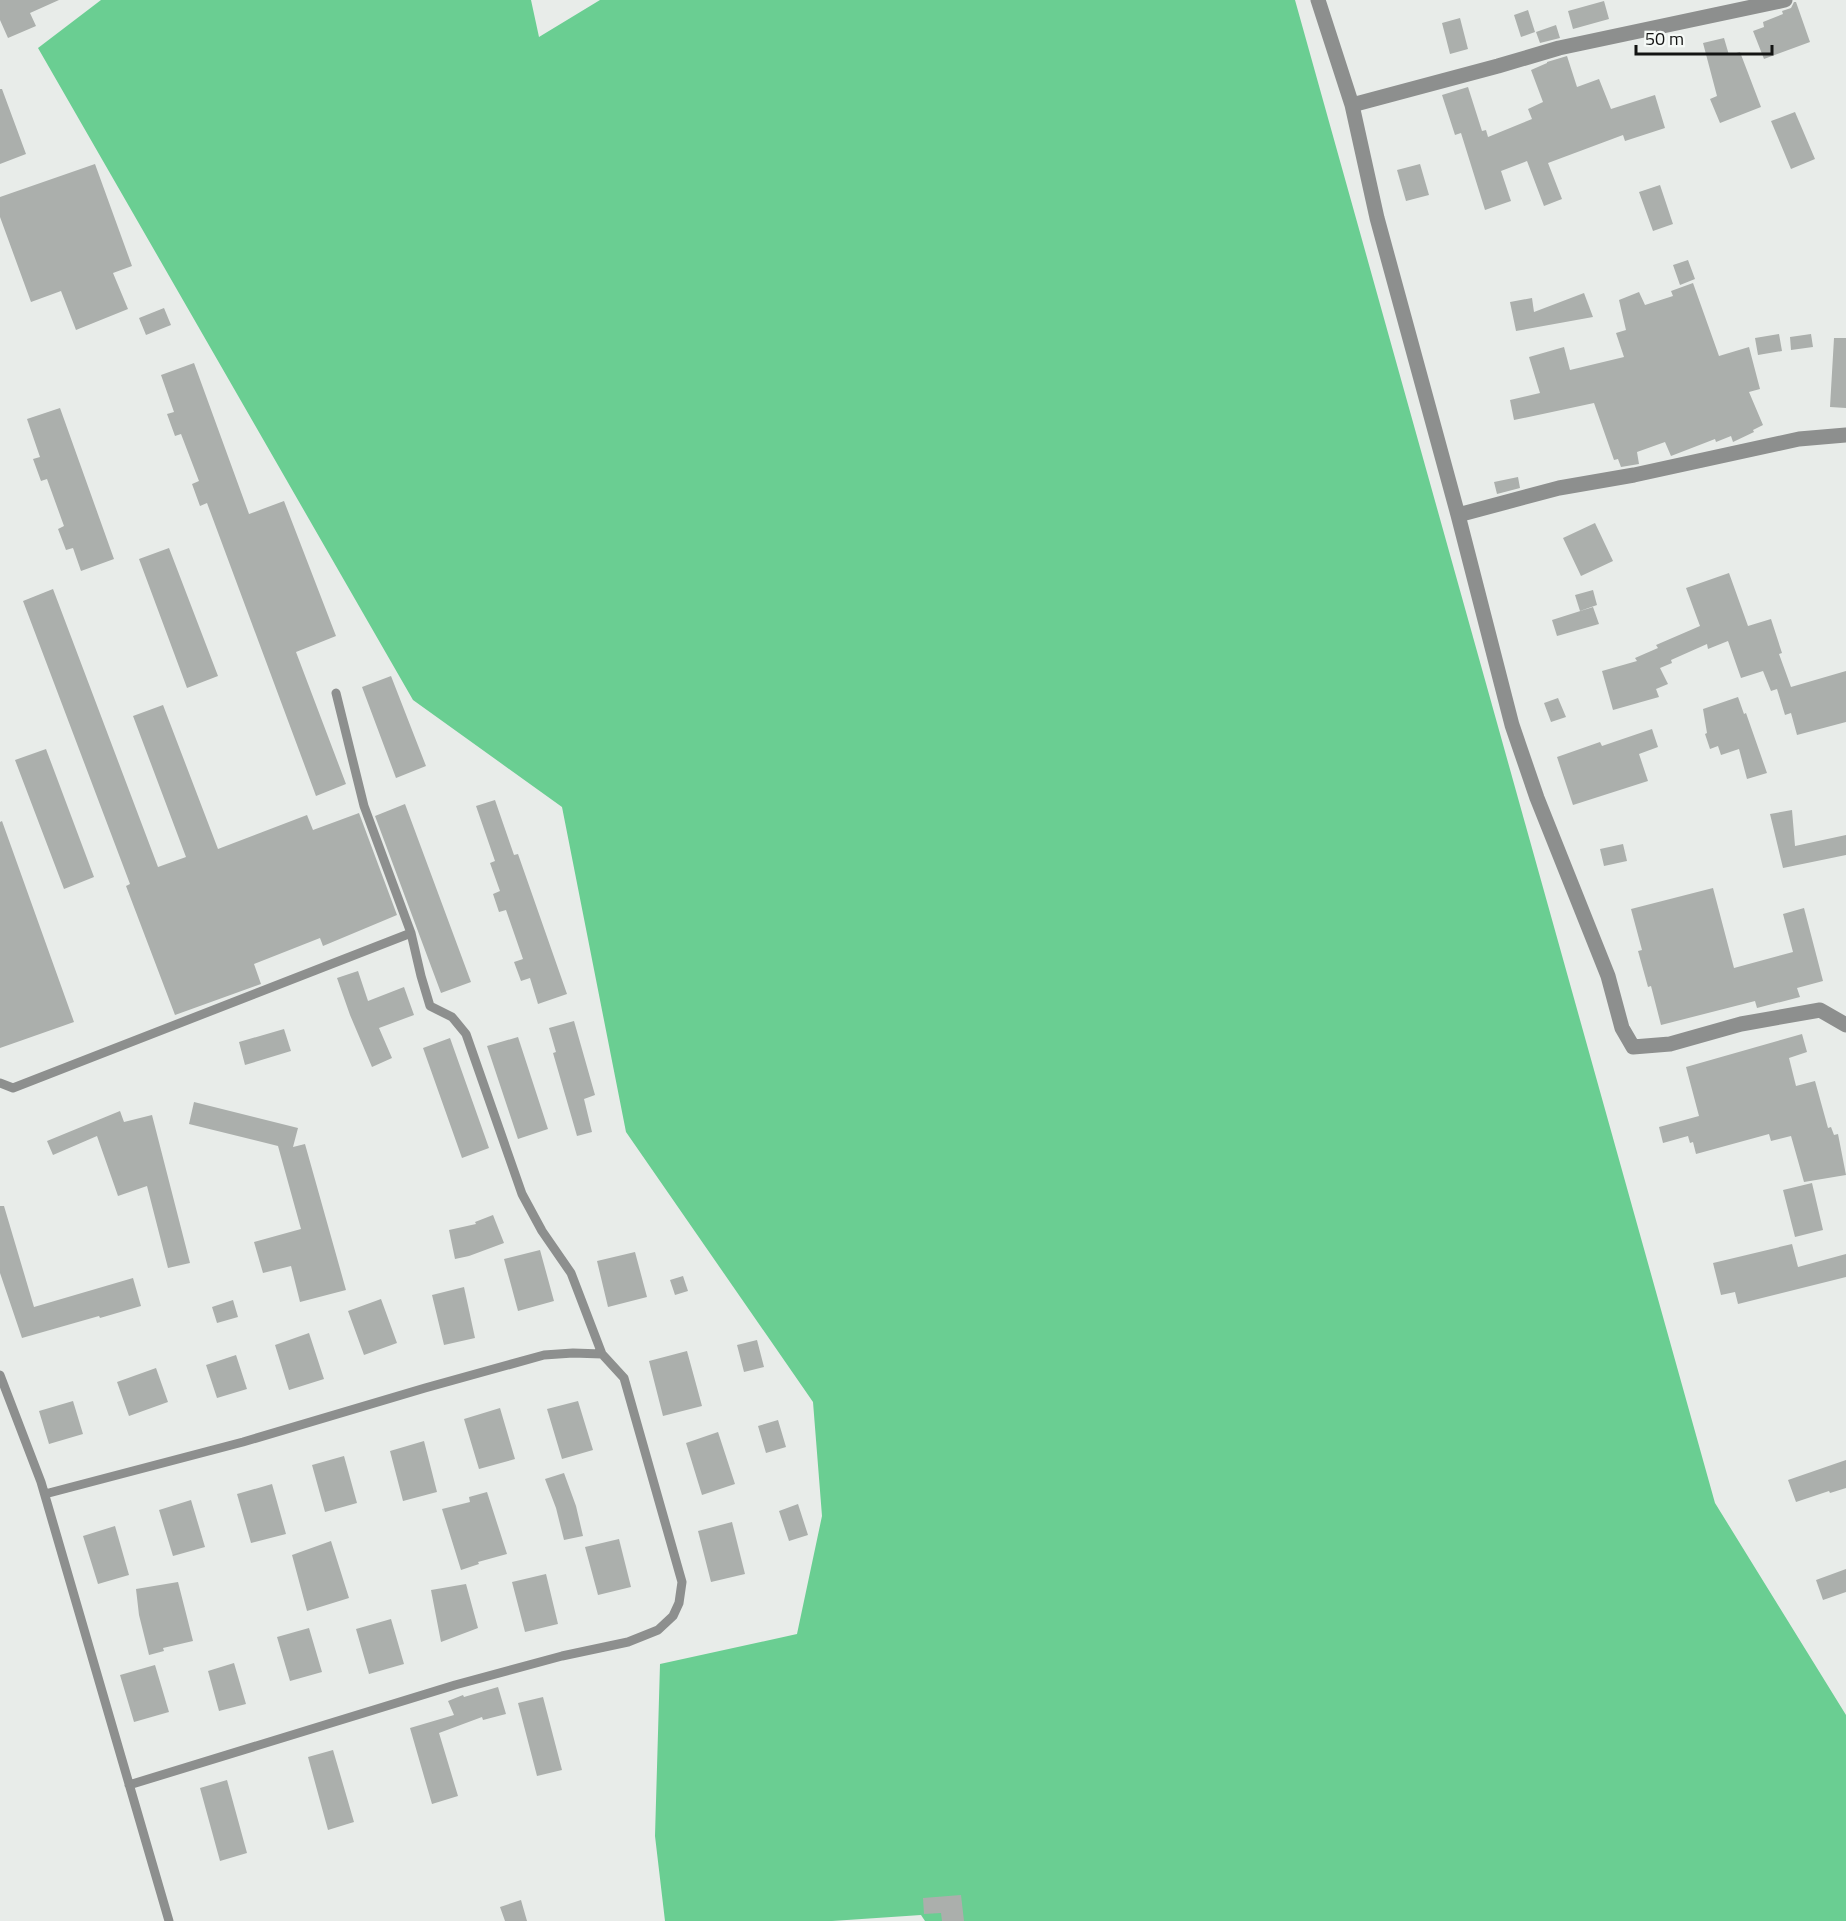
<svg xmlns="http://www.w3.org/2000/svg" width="1846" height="1921" font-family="'Titillium Web',sans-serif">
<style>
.forest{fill:#6ace92}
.building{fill:#abafac}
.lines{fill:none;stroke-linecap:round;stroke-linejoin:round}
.lane{stroke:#8d8f8e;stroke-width:9}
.street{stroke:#8d8f8e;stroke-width:15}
</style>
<rect width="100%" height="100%" fill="#e8ece9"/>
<!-- forest -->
<path class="forest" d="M101,0H531L539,37L600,0H1295L1715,1503L1846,1715V1921H925L921,1915L832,1921H665L655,1836L660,1664L797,1634L822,1516L813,1402L626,1132L562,807L413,700L38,48Z"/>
<!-- building -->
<path class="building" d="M0,0H59L30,13L36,26L8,38L0,20Z
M1604,1L1609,19L1573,29L1568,11Z
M1794,2H1796L1810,42L1764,59L1753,31L1764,27L1763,22L1783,14L1782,11L1791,8Z
M1528,10L1535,32L1521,37L1514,15Z
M1460,18L1468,49L1450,54L1442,23Z
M1556,25L1560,38L1540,43L1536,32Z
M1724,38L1729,55L1740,52L1761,107L1720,123L1710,99L1717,96L1703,43Z
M1567,56L1577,87L1599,79L1611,109L1655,95L1665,128L1625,141L1623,135L1548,163L1562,199L1544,206L1527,161L1501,171L1511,201L1485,210L1461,133L1455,135L1442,95L1468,87L1482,131L1486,130L1488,137L1532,119L1528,109L1543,102L1531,70L1547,63V62Z
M0,89H2L26,154L0,164Z
M1795,112L1815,159L1791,169L1771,121Z
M95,164L132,266L113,273L128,309L76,330L61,291L31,302L0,217V197Z
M1420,164L1429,195L1406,201L1397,170Z
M1660,185L1673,224L1653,231L1639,192Z
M1688,260L1695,279L1680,285L1673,265Z
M1693,283L1719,356L1749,347L1760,389L1749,392L1763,425L1753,430L1754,432L1733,442L1731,436L1716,442L1715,439L1671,456L1665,442L1637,452L1639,464L1621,467L1618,459L1614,460L1594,403L1514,420L1510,400L1540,393L1529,357L1564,347L1570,370L1624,357L1616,333L1626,330L1619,300L1639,292L1645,305L1673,296L1671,291Z
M1584,293L1593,317L1516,331L1510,302L1532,298L1534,312Z
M164,308L171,325L146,335L139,318Z
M1779,334L1782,351L1758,355L1755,338Z
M1811,334L1813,347L1791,350L1790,337Z
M1834,338H1846V408L1830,407Z
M194,363L249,514L284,501L336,636L296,652L346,784L316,796L207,503L200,506L192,484L199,481L181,434L175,436L167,414L174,412L161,375Z
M60,408L114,559L81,571L73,548L66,550L58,529L64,526L47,479L41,481L33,459L40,457L27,419Z
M1518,477L1520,488L1497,494L1494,482Z
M1595,523L1613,561L1581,576L1563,538Z
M169,548L218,676L187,688L139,559Z
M1729,573L1748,626L1771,619L1782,653L1779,654L1791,687L1846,671V722L1797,735L1791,713L1785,715L1777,689L1771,691L1763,671L1741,678L1728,641L1708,649L1707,644L1671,660L1672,663L1660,668L1668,684L1656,689L1659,697L1613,710L1602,671L1637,661L1635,658L1658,648L1656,645L1700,626L1686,588Z
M53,589L158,867L186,857L133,716L163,705L218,849L307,815L313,830L359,813L397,915L323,946L320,938L254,964L261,984L175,1015L126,886L130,884L23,601Z
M1593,590L1597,605L1580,611L1575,595Z
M1593,607L1599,624L1557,636L1552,620Z
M391,676L426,766L396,778L362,687Z
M1738,697L1744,714L1746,713L1767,773L1747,779L1739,749L1721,755L1718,746L1710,749L1705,734L1707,733L1703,709Z
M1558,698L1566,717L1551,722L1544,703Z
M1652,729L1658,747L1639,754L1648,781L1573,805L1557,757L1600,742L1602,746Z
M46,749L94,877L64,889L15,760Z
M495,800L514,855L518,854L567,994L538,1004L530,978L521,981L514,962L523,959L506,910L499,912L493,894L500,891L490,863L495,861L476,806Z
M405,804L471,982L441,993L375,816Z
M1792,810L1795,846L1846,835V855L1783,868L1770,814Z
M2,821L74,1022L0,1048V822Z
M1623,844L1627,861L1604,866L1600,849Z
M1713,888L1734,968L1793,952L1783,914L1804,908L1823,981L1797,988L1800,997L1757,1008L1755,1001L1661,1025L1651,986L1648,987L1638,951L1642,950L1631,909Z
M358,971L368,1001L404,987L414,1015L379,1028L392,1058L372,1067L350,1015L337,978Z
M574,1021L595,1095L584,1099L592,1132L577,1136L553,1053L556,1052L549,1028Z
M284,1029L291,1051L245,1065L239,1042Z
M1802,1034L1807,1052L1789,1058L1796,1086L1815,1081L1828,1128L1831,1127L1834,1135L1838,1134L1846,1175L1804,1182L1791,1136L1771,1141L1769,1134L1696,1154L1693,1142L1690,1143L1688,1136L1663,1143L1659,1127L1699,1116L1686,1067Z
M518,1037L548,1129L518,1139L487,1046Z
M450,1038L489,1148L462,1158L423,1048Z
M194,1102L298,1128L293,1147L305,1144L346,1290L300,1302L291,1266L263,1273L254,1242L301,1229L278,1146L189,1124Z
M120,1111L124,1122L152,1115L190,1263L168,1268L147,1186L118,1196L97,1136L53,1155L47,1141Z
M1812,1183L1823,1230L1795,1237L1783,1190Z
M0,1206H4L34,1307L133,1278L141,1306L100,1318L99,1316L22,1338L0,1273Z
M493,1215L504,1243L469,1256L455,1259L449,1230L476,1224L475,1222Z
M1792,1244L1798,1267L1846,1254V1277L1738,1304L1735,1292L1721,1295L1713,1263Z
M540,1250L554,1301L518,1311L504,1259Z
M635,1252L647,1297L608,1307L597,1261Z
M683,1276L688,1291L675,1295L670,1280Z
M464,1287L475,1338L444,1345L432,1295Z
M381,1299L397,1343L364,1355L348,1311Z
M233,1300L238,1317L217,1323L212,1307Z
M309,1333L324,1379L289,1390L275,1345Z
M757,1340L764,1367L744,1372L737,1345Z
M687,1351L702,1406L663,1416L649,1361Z
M236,1355L247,1389L217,1398L206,1365Z
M156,1368L168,1402L129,1416L117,1382Z
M73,1401L83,1434L49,1444L39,1411Z
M578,1401L593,1450L562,1459L547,1409Z
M500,1408L515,1459L479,1469L464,1419Z
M778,1420L786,1447L766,1453L758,1426Z
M718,1432L735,1484L702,1495L686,1443Z
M424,1441L437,1492L403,1501L390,1451Z
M344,1456L357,1503L325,1512L312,1465Z
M1846,1460V1488L1830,1493L1829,1491L1796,1502L1788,1480Z
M564,1473L576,1506L583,1536L564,1540L556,1508L545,1479Z
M272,1484L286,1534L251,1543L237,1494Z
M487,1492L507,1554L478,1562L479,1564L461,1570L442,1509L470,1502L469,1497Z
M191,1500L205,1547L173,1556L159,1510Z
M798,1504L808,1535L789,1541L779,1511Z
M732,1522L745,1574L711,1582L698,1531Z
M115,1526L129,1575L98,1584L83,1536Z
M619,1539L631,1587L598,1595L585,1547Z
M331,1541L349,1598L307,1611L292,1555Z
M1846,1569V1592L1823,1600L1816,1580Z
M546,1574L558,1624L525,1632L512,1582Z
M178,1582L193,1641L163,1648L164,1651L149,1655L139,1615L136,1589Z
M466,1584L478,1628L441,1642L431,1590Z
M391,1619L404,1664L369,1674L356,1629Z
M309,1628L322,1672L290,1681L277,1637Z
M234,1663L246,1704L219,1711L208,1671Z
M155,1665L169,1712L134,1722L120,1675Z
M498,1687L506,1714L483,1720L482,1717L439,1733L458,1796L432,1804L410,1728L454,1715L448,1701L463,1695L464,1697Z
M543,1697L562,1770L537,1776L518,1703Z
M333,1750L354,1822L328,1830L308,1757Z
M227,1780L247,1853L220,1861L200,1788Z
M961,1895L964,1921H942L941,1913L924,1914L923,1898Z
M521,1900L527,1921H505L500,1907Z"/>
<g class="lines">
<!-- lane -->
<path class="lane" d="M336,693L364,806L411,933L421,976L430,1006L452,1017L466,1034L522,1194L542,1231L571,1273L602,1354
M0,1083L13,1088L411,933
M0,1375L41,1482L169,1921
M45,1494L243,1442L425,1388L544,1355L573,1353L602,1354L624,1378L682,1582L679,1603L673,1616L658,1630L628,1642L562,1656L455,1685L129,1785"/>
<!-- street -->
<path class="street" d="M1318,0L1352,105L1377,218L1458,515L1512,725L1537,798L1608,976L1622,1028L1633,1047L1670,1044L1741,1024L1820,1010L1846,1025
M1352,105L1498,66L1559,48L1785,0
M1458,515L1559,488L1634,475L1799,439L1846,435"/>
</g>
<!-- scale -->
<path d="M1636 45v9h136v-9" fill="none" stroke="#131413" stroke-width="3"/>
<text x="1645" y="45" font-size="18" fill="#131413" stroke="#f6faf7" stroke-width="4.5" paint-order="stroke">50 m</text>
</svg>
